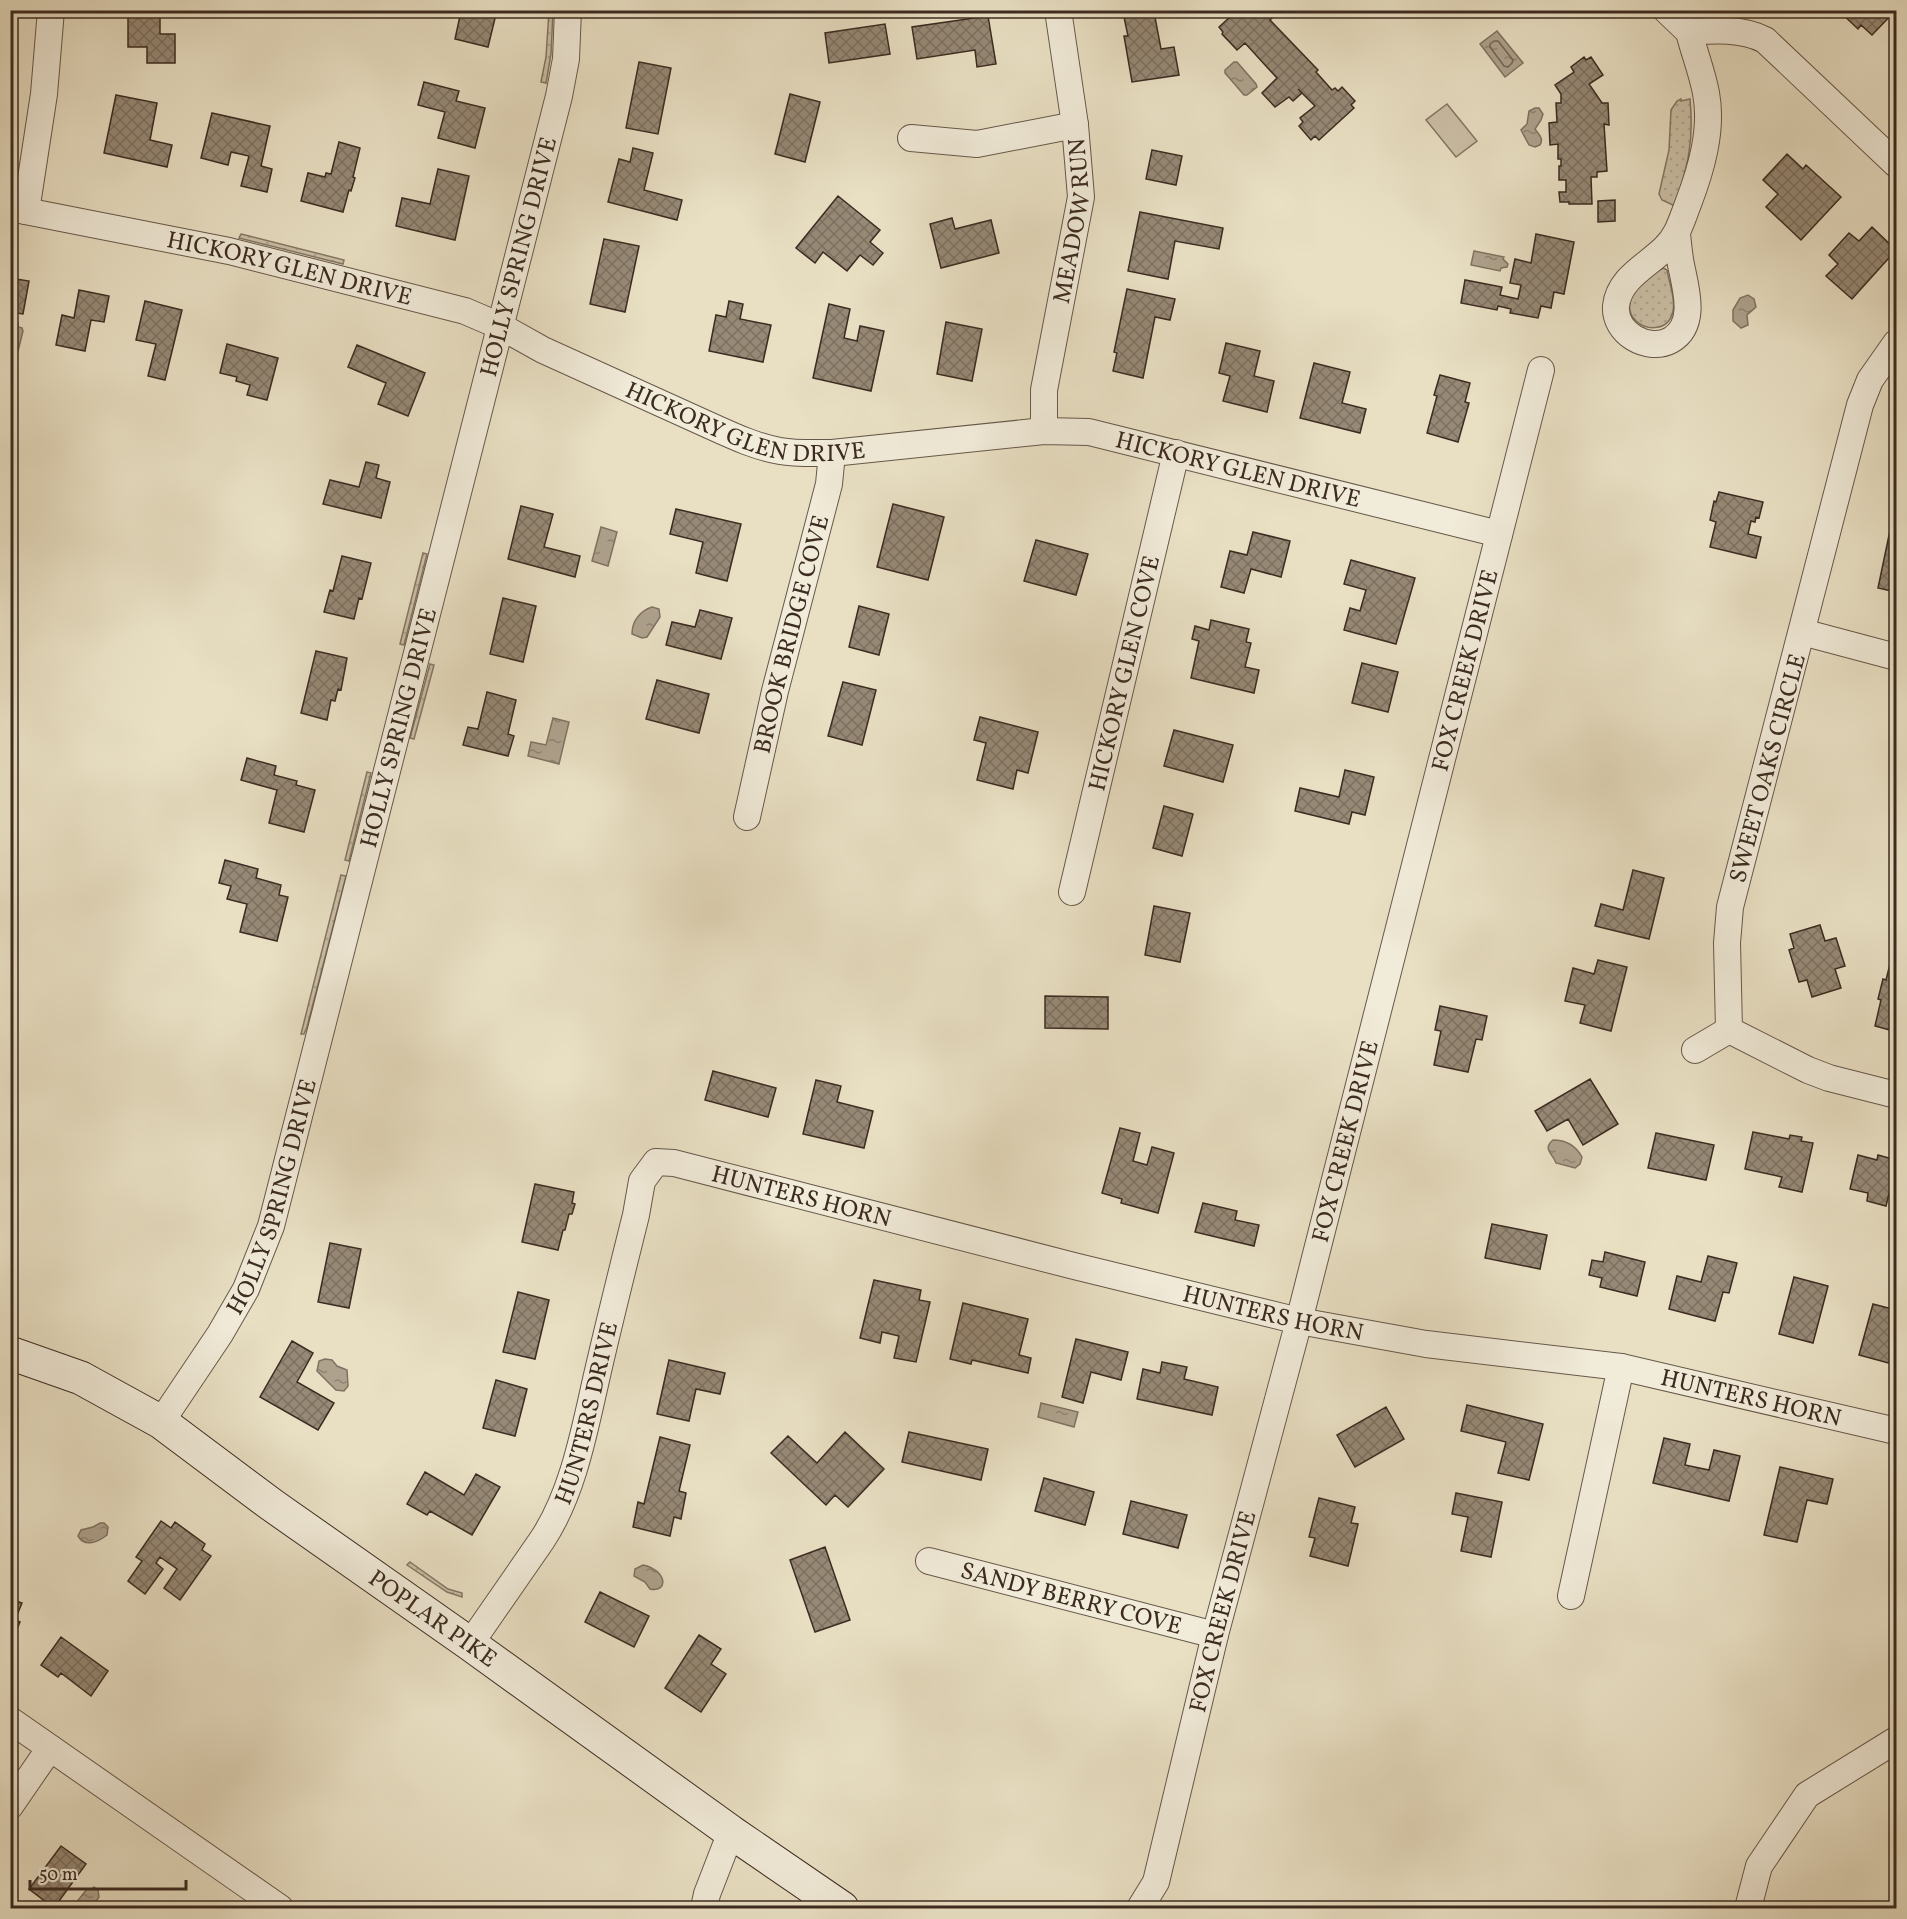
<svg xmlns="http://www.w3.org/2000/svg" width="1907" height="1919" font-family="Vollkorn,serif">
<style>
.grass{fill:url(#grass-dots);stroke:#847664;stroke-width:1.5}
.pitch{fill:#ccc1a8;stroke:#847664;stroke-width:1.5}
.water{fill:url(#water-ripples);stroke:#807262;stroke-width:1.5}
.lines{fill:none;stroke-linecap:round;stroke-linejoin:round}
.shore{stroke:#756657;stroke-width:1.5}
.building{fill:url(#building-cross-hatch);stroke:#3c2b21;stroke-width:1.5}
.minor-casing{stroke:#67584a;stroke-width:28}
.secondary-casing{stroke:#3c2b21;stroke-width:35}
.minor{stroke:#f1ebd9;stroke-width:26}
.secondary{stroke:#f1ebd9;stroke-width:33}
.labels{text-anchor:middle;stroke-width:4.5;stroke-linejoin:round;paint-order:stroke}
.street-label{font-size:24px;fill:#3c2b21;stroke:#f1ebd9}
</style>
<defs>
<pattern id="grass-dots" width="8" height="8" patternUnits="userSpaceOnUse" patternTransform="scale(1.5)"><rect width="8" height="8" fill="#ccc1a8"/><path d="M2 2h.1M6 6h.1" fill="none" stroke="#b0a690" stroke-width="1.8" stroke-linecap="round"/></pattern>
<pattern id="water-ripples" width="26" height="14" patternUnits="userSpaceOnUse" patternTransform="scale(1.5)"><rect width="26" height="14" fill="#aea28d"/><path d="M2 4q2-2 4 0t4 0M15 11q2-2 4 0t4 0" fill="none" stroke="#8f8473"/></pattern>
<pattern id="building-cross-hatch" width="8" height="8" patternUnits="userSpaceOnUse" patternTransform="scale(1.5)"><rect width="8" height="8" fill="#968976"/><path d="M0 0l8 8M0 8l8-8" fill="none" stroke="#7c7060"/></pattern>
</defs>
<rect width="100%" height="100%" fill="#e9e0c4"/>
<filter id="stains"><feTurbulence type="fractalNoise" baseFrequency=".00333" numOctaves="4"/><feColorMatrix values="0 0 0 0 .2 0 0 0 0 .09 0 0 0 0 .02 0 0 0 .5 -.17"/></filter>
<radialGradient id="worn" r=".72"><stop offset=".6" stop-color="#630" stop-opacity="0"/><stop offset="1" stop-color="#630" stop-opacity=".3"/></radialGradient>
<!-- grass -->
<path class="grass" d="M549,11H553L551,54L546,83L541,82L546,57Z
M1681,99V101L1690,99C1694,142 1688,165 1675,206L1662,200L1659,194L1669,150L1671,110L1677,101Z
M241,234L344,260L343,264L239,238Z
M1663,268L1667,270C1669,283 1676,299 1673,311C1665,351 1586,312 1663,268Z
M423,553L427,554L404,645L400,644Z
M430,664L434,665L414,739L410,738Z
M367,772L371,773L349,861L345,860Z
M341,875L346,876L307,1027L304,1034H301Z
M410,1562L448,1589L462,1593V1597L447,1592L407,1565Z"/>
<!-- pitch -->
<path class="pitch" d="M1447,104L1477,141L1456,157L1426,120Z"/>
<!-- water -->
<path class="water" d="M1497,31L1523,63L1505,77L1480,44Z
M1234,62H1237L1256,84L1257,87L1247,95H1244L1225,73V70Z
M1535,108H1539L1543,114L1541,120L1535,129C1539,135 1544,138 1540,145L1535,147L1529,145L1521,130L1527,124L1529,111Z
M1474,251L1504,257L1503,259L1508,264L1507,267L1501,268L1500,271L1471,265Z
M1748,295L1754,299L1756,307L1747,315L1748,325L1741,328L1733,321V310L1740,298Z
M13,322L18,323V327L22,328L23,331L16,359L13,361L10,360L11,325Z
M601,527L617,532L608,566L592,561Z
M652,607L659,609L660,617L647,637L642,638L632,634C632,621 640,611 652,607Z
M553,718L569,722L559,764L528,756L531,742L546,745Z
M1553,1140C1566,1140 1576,1146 1582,1157L1580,1164L1575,1168L1556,1163C1553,1154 1542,1149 1553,1140Z
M325,1359L332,1360L337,1366L347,1370L348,1386L344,1391L336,1390L317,1371L319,1361Z
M1041,1403L1078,1412L1074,1427L1038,1417Z
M100,1523H104L108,1527L107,1535C98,1542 85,1548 78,1536L81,1530L93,1527Z
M643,1565C667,1570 669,1593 650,1589L645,1582L634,1576L635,1569Z
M94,1887L98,1890L99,1897L91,1908H72L87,1889H92Z"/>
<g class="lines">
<!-- shore -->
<path class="shore" d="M1494,41H1498L1513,60L1512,63L1508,67L1504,66L1490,47V44Z"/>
</g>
<!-- building -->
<path class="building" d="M128,10H160V34H175V63H147V47H128Z
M437,10H497L488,47L455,39L460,16Z
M1232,10H1266L1272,18L1270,20L1318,70L1316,72L1332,90L1335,88L1338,91L1342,87L1355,101L1351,105L1354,108L1319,140L1315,136L1311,140L1299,126L1303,122L1300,118L1315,106L1298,89L1302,93L1293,101L1289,97L1275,107L1262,93L1277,78L1245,43L1237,50L1222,34L1223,32L1219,27L1231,16L1229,13Z
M1838,10H1896L1872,35L1861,25L1858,29Z
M1154,12L1161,49L1174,47L1179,75L1132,82L1124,36H1128L1124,17Z
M988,16L996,64L977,67L975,50L917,59L912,27Z
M885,24L890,54L829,63L825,33Z
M1584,57L1586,60L1591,57L1603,75L1589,84L1602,103H1608L1609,125L1604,124L1607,171L1597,172V177H1591L1592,204H1569V202H1560L1559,192H1566V180H1559V166H1561V159H1558V144L1550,145L1549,123L1557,122L1556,103H1561V94L1555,85L1574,72L1571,67Z
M639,62L671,68L658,134L626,128Z
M424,82L459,91L456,101L485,108L475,148L438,138L445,112L418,105Z
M790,94L820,102L805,162L775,154Z
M116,95L157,103L150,140L172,145L167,167L104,153Z
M212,113L270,126L261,166L272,169L267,192L241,186L249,156L231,152L228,165L201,158Z
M339,142L360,148L353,177L355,178L351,191L349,190L343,212L301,201L308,173L325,177L326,173L331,174Z
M633,148L653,153L644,190L682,200L677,220L608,202L619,159L630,162Z
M1152,150L1182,156L1176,185L1146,179Z
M1787,154L1803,169L1806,165L1841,197L1801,240L1766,207L1778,194L1763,180Z
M438,169L469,176L455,240L396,226L402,198L430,204Z
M838,196L880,230L870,242L883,253L873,265L860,255L847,271L823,252L815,263L796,248Z
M1615,200V221L1598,222V201Z
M1140,212L1223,228L1219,249L1175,241L1168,279L1128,271Z
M952,218L955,229L991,220L999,253L941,268L930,224Z
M1872,227L1896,250L1852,299L1826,276L1838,264L1829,255L1849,233L1859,241Z
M1536,234L1574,242L1564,294L1554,292L1551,308L1541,306L1538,318L1510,313L1511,309L1498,306L1497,310L1461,303L1465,280L1502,287L1500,295L1518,299L1521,285L1510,283L1515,259L1531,263Z
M604,239L639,246L625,312L590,304Z
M10,278L29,281L23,314L10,312Z
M1127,289L1175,299L1170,320L1155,317L1143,378L1113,371L1117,353L1114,352Z
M79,290L109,296L104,322L91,320L85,351L56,345L62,315L74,318Z
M145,301L182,310L165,380L148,376L156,344L136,340Z
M729,301L743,304L740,319L771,325L763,362L709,351L716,315L726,317Z
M829,304L850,309L844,338L857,341L860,326L884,331L871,391L813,378Z
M946,322L982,329L972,381L937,374Z
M1226,343L1260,351L1254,376L1274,381L1267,412L1223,401L1230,376L1219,373Z
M227,344L278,358L267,400L247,395L250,385L236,381L237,377L220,373Z
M357,345L425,373L408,416L378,404L386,383L348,367Z
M1314,363L1350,372L1342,403L1366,409L1360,433L1300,418Z
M1440,375L1470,383L1465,402L1469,403L1458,442L1427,433L1437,396L1434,395Z
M366,462L379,465L376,478L390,482L381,518L323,504L330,480L359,487Z
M1719,492L1763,502L1759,518L1756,517L1755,522L1751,521L1748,534L1761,537L1756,558L1710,547L1716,522L1710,520L1714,501L1716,502Z
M893,504L944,517L928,580L877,567Z
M521,506L553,514L544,547L580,556L575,577L508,559Z
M676,509L741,524L727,581L696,573L703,542L670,534Z
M1892,521L1896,522V592L1878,588Z
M1253,532L1290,541L1281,577L1251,569L1244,593L1221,587L1230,551L1247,555Z
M1036,540L1088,554L1076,595L1024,581Z
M342,556L371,563L362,599L359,598L354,619L324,612L330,590L333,591Z
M1351,560L1415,578L1396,644L1344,630L1350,608L1360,611L1366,590L1344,584Z
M503,598L536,606L523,662L490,654Z
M859,606L889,614L879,655L849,647Z
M700,610L732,618L721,659L666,645L672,622L695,627Z
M1211,620L1249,629L1246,642L1251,643L1245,667L1259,670L1254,693L1191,678L1199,641L1192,639L1195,626L1209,630Z
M316,651L347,658L341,690L338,689L335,701L331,700L327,720L301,713Z
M1362,663L1398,672L1388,712L1352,703Z
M657,680L709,694L699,733L646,719Z
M843,682L876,690L862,745L828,736Z
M487,692L516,700L508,734L514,736L508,756L463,745L468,727L478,729Z
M980,717L1038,732L1028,773L1017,770L1013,789L977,780L986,743L974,740Z
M1174,730L1233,745L1223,782L1164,766Z
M247,758L276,766L274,775L297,781L296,785L315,790L304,832L269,823L277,790L241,780Z
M1345,770L1374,777L1365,815L1352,812L1349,824L1295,811L1300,788L1339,797Z
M1164,806L1193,814L1182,856L1153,848Z
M225,860L258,869L256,878L281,885L279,895L288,897L277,941L240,932L247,904L227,899L231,886L219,883Z
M1633,870L1664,878L1649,939L1595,926L1601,904L1623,910Z
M1154,906L1190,913L1180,962L1145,955Z
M1820,925L1825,941L1836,938L1845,966L1835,969L1841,988L1812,997L1807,980L1799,982L1789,950L1794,948L1790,934Z
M1598,960L1627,967L1611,1031L1580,1023L1585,1005L1565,1001L1573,968L1594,974Z
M1890,964L1896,965V1029L1891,1028L1890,1030L1875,1026L1881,1000L1878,999L1883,979L1886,980Z
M1045,996L1108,997V1029L1045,1028Z
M1440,1006L1487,1016L1482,1040L1476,1039L1468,1072L1434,1065L1441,1031L1435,1030Z
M713,1071L776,1088L768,1117L705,1100Z
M1590,1079L1618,1124L1583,1145L1568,1119L1547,1131L1535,1111Z
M816,1080L841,1086L837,1102L873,1111L864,1148L803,1134Z
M1120,1128L1140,1133L1133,1161L1147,1165L1152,1147L1174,1153L1158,1213L1121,1203L1122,1199L1102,1193Z
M1753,1132L1789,1139L1790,1135L1802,1137L1801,1141L1813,1143L1802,1192L1779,1187L1782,1177L1745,1169Z
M1656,1133L1714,1145L1706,1180L1648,1168Z
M1858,1155L1877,1160L1878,1155L1896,1160V1196L1889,1194L1886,1206L1867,1201L1868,1193L1850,1189Z
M535,1184L574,1192L572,1203L575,1204L572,1214H569L565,1230H563L558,1250L522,1242Z
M1203,1203L1237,1211L1235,1220L1259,1225L1254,1246L1195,1232Z
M1492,1224L1547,1235L1540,1269L1485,1258Z
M330,1243L361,1249L349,1308L318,1302Z
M1605,1252L1645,1262L1637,1296L1600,1287L1602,1278L1589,1275L1592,1260L1603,1262Z
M1708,1256L1737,1263L1729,1293L1723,1292L1715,1321L1669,1309L1677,1276L1701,1282Z
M1794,1277L1828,1286L1813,1343L1779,1334Z
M874,1280L921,1290L919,1300L930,1302L916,1362L894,1358L899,1336L882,1332L880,1343L860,1338Z
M518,1292L549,1300L535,1359L503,1352Z
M963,1303L1028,1319L1019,1355L1031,1358L1028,1373L972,1360L971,1364L950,1359Z
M1873,1304L1896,1310L1892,1326L1896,1327V1365L1859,1355Z
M1076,1339L1128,1352L1121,1380L1091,1372L1083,1403L1062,1397Z
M292,1341L313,1353L297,1382L334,1403L318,1430L260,1397Z
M669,1360L725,1373L720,1394L696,1389L689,1421L657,1414Z
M1162,1362L1187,1367L1184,1379L1218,1387L1212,1415L1137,1399L1143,1369L1160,1373Z
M496,1380L527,1389L515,1436L483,1428Z
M1467,1405L1543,1424L1529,1480L1498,1473L1506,1442L1461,1431Z
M1386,1407L1404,1439L1355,1467L1337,1435Z
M845,1432L884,1469L848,1507L835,1495L826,1505L771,1453L788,1436L817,1463Z
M909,1432L988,1449L981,1480L902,1462Z
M660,1437L690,1445L679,1491L686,1493L681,1519L674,1517L670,1536L633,1527L638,1502L644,1504Z
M1664,1438L1690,1444L1685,1465L1709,1470L1714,1450L1740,1456L1729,1501L1653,1483Z
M1780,1467L1833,1479L1827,1504L1807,1500L1797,1542L1764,1535Z
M425,1472L464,1495L476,1474L500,1487L472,1535L430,1511L427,1515L407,1504Z
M1044,1478L1094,1492L1085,1525L1035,1511Z
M1456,1493L1502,1502L1491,1557L1461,1551L1468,1517L1452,1514Z
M1319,1498L1355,1507L1351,1523L1358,1524L1348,1566L1310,1556L1315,1538L1309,1537Z
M1131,1501L1187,1515L1178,1548L1123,1534Z
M161,1521L171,1528L175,1522L205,1544L202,1550L211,1556L180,1600L164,1588L177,1569L160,1557L156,1563L163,1569L145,1594L128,1581L142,1561L136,1557Z
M825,1547L850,1620L815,1632L790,1560Z
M600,1592L649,1616L634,1647L585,1622Z
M10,1599L22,1603L15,1620L20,1622L10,1646Z
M699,1635L721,1649L711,1664L726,1674L701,1712L665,1688Z
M61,1637L108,1671L91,1696L61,1673L58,1677L41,1665Z
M61,1846L86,1864L54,1908L29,1889Z"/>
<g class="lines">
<!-- minor casing -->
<g class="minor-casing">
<g id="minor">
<path d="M1666,10L1689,32C1714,30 1742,28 1765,40L1896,164"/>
<path d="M911,138L977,144L1075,125"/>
<path id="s1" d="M10,208L229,251L465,311L500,326L543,350L713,427C735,437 757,447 780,451C797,454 815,453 832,453L1044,431L1089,432L1499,534"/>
<path d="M26,211L44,94L51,10"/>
<path d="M1677,233C1678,244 1679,255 1681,265C1686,289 1697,325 1671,340C1648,353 1614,333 1616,306C1619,278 1647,266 1665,248C1678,235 1681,222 1688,204C1701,170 1713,130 1706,93C1702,72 1694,52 1689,32"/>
<path d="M1896,343L1870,380L1860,405L1730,907L1727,943L1729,1030L1808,1070L1829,1078L1896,1095"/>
<path id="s2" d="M1044,431V390L1081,197L1075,125L1058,10"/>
<path d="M1802,632L1896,657"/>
<path id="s3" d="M747,817L775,691L829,484L832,453"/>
<path id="s4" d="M1072,892L1176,453"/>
<path d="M1695,1050L1729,1030"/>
<path id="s5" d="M161,1422L220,1334L246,1289L271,1226L559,96L566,59L568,10"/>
<path id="s6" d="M929,1561L1215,1635"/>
<path d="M1571,1596L1621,1367"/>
<path id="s7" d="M470,1644L542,1540C574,1492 585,1427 598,1371C610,1319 623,1267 636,1215L642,1181L656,1162L674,1163L1074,1266L1299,1321L1426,1344L1621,1367L1896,1431"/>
<path d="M10,1720L280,1908"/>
<path d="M10,1806L50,1748"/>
<path d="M704,1908L707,1894L731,1832"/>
<path id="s8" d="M1140,1908L1156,1882L1215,1635L1299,1321L1541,370"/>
<path d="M1748,1908L1759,1866L1807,1795L1896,1740"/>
</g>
</g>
<!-- secondary casing -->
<g class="secondary-casing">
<g id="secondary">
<path id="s9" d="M10,1353L81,1378L161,1422L272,1505L470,1644L731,1832L842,1908"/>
</g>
</g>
<!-- minor -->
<use href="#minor" class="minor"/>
<!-- secondary -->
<use href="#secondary" class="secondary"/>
</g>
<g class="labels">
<!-- street labels -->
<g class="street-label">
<text dy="8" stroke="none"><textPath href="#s2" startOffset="213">MEADOW RUN</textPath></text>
<text dy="8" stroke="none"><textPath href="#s5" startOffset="1226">HOLLY SPRING DRIVE</textPath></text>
<text dy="8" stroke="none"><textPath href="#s1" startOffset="286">HICKORY GLEN DRIVE</textPath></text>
<text dy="8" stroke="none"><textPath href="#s1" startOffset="772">HICKORY GLEN DRIVE</textPath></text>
<text dy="8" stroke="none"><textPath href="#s1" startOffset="1276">HICKORY GLEN DRIVE</textPath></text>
<text dy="8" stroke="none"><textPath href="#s3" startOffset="188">BROOK BRIDGE COVE</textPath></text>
<text dy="8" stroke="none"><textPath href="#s8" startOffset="1281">FOX CREEK DRIVE</textPath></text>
<text dy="8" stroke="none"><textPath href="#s4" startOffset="225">HICKORY GLEN COVE</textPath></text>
<text dy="8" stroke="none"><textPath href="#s5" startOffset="740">HOLLY SPRING DRIVE</textPath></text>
<text transform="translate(1767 768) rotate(-75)" y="8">SWEET OAKS CIRCLE</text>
<text dy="8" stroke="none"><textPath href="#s8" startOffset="795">FOX CREEK DRIVE</textPath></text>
<text dy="8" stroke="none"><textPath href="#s7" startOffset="674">HUNTERS HORN</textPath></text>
<text dy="8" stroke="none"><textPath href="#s5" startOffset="254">HOLLY SPRING DRIVE</textPath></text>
<text dy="8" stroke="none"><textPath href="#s7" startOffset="1160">HUNTERS HORN</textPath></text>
<text dy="8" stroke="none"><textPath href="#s7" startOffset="1646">HUNTERS HORN</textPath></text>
<text dy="8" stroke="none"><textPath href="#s7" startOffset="262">HUNTERS DRIVE</textPath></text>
<text dy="8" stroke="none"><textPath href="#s6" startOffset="147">SANDY BERRY COVE</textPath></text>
<text dy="8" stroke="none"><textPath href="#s8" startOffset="309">FOX CREEK DRIVE</textPath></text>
<text dy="8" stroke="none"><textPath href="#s9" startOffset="502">POPLAR PIKE</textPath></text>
</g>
</g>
<!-- margin -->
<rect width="1907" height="1919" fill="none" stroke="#e9e0c4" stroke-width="36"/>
<rect x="12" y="12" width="1883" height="1895" fill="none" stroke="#3c2b21" stroke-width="3"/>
<rect x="18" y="18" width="1871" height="1883" fill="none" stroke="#3c2b21" stroke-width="1.5"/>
<!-- scale -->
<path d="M30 1880v9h156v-9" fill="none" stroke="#3c2b21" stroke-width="3"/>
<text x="39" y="1880" font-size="18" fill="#3c2b21" stroke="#f1ebd9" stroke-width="4.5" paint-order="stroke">50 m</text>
<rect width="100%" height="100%" filter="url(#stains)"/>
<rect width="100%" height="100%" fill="url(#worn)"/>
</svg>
